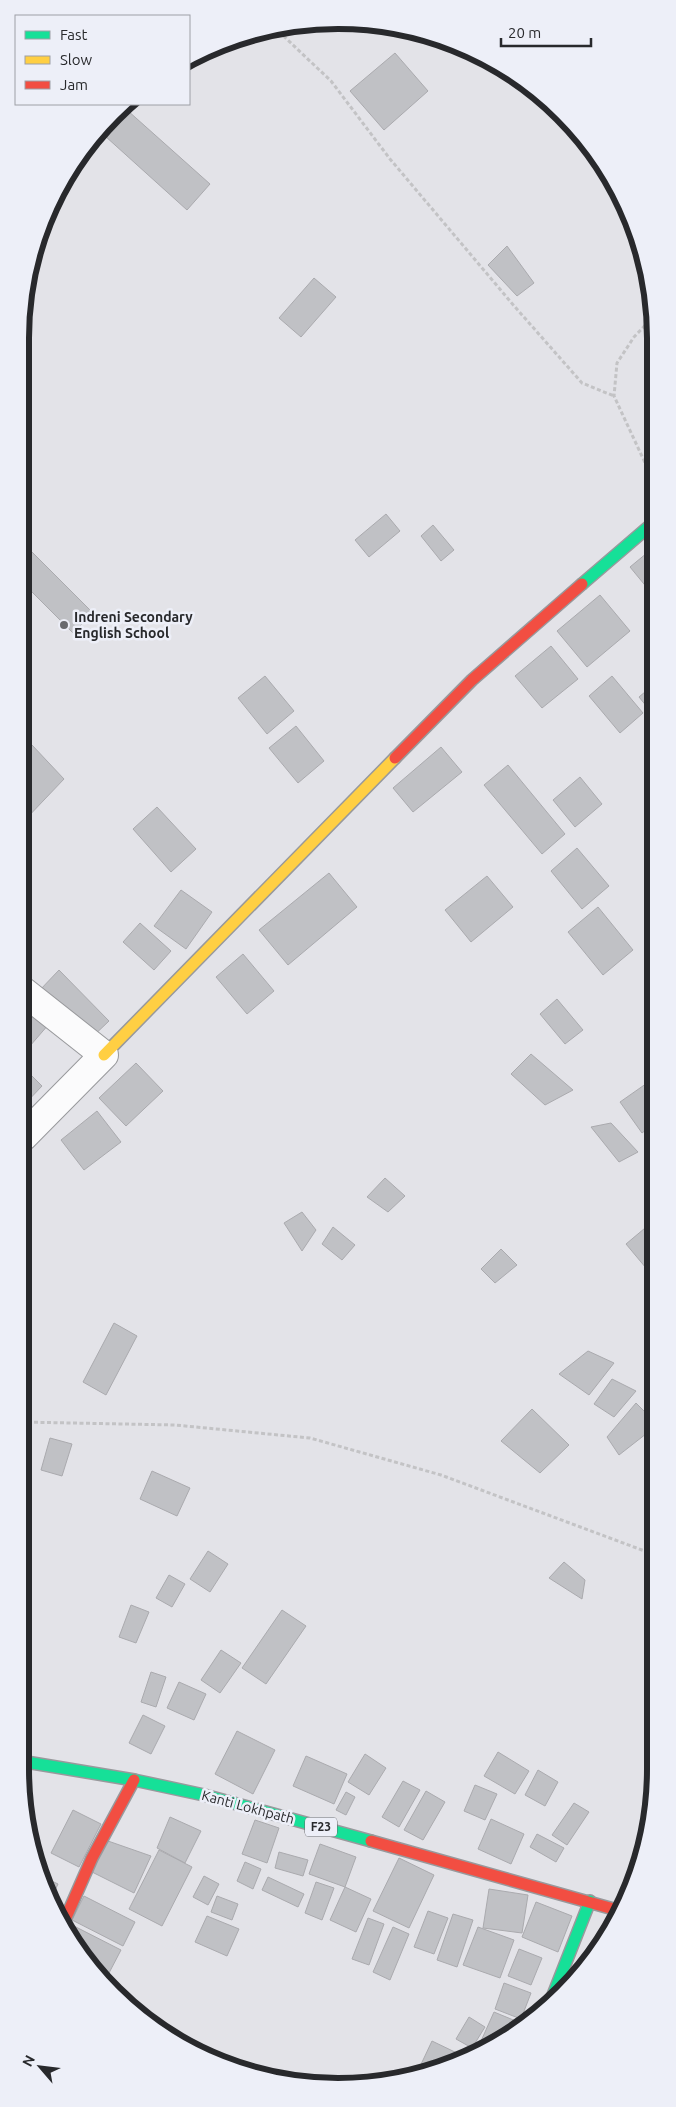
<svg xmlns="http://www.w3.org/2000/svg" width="676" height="2107" font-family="Ubuntu,sans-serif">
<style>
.building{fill:#c0c1c5;stroke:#aaaaae}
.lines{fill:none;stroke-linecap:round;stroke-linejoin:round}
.street-casing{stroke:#98999c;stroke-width:30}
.fast-casing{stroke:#98999c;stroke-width:14}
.slow-casing{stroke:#98999c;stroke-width:14}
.jam-casing{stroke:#98999c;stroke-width:14}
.path{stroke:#c3c3c5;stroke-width:3;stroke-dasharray:4 2.5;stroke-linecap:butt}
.street{stroke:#fbfbfc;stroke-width:28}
.fast{stroke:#16e098;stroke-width:11}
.slow{stroke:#ffcf43;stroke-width:11}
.jam{stroke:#f24e42;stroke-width:11}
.poi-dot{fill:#696a6e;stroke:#edeff8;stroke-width:2}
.labels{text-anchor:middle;stroke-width:5;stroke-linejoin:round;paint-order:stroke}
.shield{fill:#edeff8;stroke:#636469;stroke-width:1}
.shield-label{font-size:12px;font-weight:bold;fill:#28292c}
.poi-label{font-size:14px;font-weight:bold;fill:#28292c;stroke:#edeff8;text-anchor:start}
.street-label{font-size:14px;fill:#28292c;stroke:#edeff8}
.rim{fill:none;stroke:#28292c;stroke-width:6}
</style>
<rect width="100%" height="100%" fill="#e3e3e8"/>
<!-- building -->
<path class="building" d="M395,53L428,91L384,130L350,91Z
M127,110L210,184L187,210L105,136Z
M507,246L534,283L517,296L488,265Z
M314,278L336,297L301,337L279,318Z
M386,514L400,531L369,557L355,540Z
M433,525L454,550L441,561L421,536Z
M653,548V595L630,567Z
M32,552L93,613L73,633L25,585V559Z
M600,595L630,631L587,667L557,631Z
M551,646L578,679L542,708L515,676Z
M265,676L294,711L267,734L238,698Z
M612,676L643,713L620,733L589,696Z
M652,686V713L639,697Z
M296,726L324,761L298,783L269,748Z
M32,745L64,779L24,821V751Z
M441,747L462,772L413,812L393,788Z
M508,765L565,834L542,854L484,785Z
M580,777L602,804L575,827L553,800Z
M157,807L196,849L171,872L133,829Z
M577,848L609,886L582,909L551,871Z
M329,873L357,907L288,965L259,930Z
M487,876L513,907L471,942L445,910Z
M181,890L212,912L186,949L154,926Z
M598,907L633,950L603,975L568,932Z
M140,923L171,951L154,970L123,942Z
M243,954L274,991L247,1014L216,977Z
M59,970L109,1021L88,1041L39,991Z
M557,999L583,1030L565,1044L540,1014Z
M23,1002L49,1024L23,1054Z
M531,1054L573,1090L545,1105L511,1074Z
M136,1063L163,1091L126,1126L99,1098Z
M23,1067L42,1086L23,1106Z
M650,1081L651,1126L642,1133L620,1102Z
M97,1111L121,1142L84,1170L61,1140Z
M611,1123L638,1152L619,1162L591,1127Z
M385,1178L405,1196L388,1212L367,1197Z
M302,1212L316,1230L302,1251L284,1223Z
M651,1223V1274L626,1244Z
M333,1227L355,1245L342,1260L322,1244Z
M501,1249L517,1265L495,1283L481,1269Z
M114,1323L137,1336L106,1395L83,1382Z
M588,1351L614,1363L589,1395L559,1374Z
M612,1379L636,1391L614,1417L594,1404Z
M636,1403L651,1418V1430L619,1455L607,1437Z
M532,1409L569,1445L540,1473L501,1441Z
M50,1438L72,1444L62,1476L41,1470Z
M152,1471L190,1488L177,1516L140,1499Z
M208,1551L228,1564L210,1592L190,1579Z
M564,1562L585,1580L582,1599L549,1578Z
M169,1575L185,1584L172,1607L156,1598Z
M131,1605L149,1612L136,1643L119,1637Z
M282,1610L306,1626L266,1684L242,1668Z
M221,1650L241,1663L220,1693L201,1680Z
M151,1672L166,1677L156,1707L141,1702Z
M179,1682L206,1694L194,1720L167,1708Z
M143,1715L165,1726L151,1754L129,1743Z
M237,1731L275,1750L253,1794L215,1774Z
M498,1752L529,1771L515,1794L484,1776Z
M365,1754L386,1768L369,1795L348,1782Z
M306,1756L347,1774L334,1804L293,1786Z
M538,1770L558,1782L545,1806L525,1795Z
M403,1781L420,1790L399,1827L382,1817Z
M475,1785L497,1794L485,1820L464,1811Z
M426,1791L445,1802L423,1840L404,1830Z
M346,1792L355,1797L346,1815L336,1810Z
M574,1803L589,1812L567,1845L552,1835Z
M73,1810L101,1824L79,1867L51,1853Z
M170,1817L201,1831L185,1863L157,1848Z
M491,1819L524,1834L511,1864L478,1849Z
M255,1820L279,1828L267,1863L242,1854Z
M537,1834L564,1848L556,1862L530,1847Z
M108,1841L151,1856L134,1893L90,1871Z
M320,1844L356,1857L345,1887L309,1874Z
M159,1850L192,1867L162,1926L129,1909Z
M279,1852L308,1860L303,1876L275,1868Z
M399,1858L434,1875L409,1928L373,1911Z
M245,1862L261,1869L253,1889L237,1881Z
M41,1876L58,1884L50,1901L44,1890Z
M204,1876L219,1884L208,1905L193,1897Z
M268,1877L304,1894L298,1907L262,1890Z
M316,1882L334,1888L322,1920L305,1913Z
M345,1887L371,1899L356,1932L330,1920Z
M489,1889L528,1895L522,1933L483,1928Z
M84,1896L135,1922L123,1946L72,1920Z
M217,1896L238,1904L232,1920L211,1912Z
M536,1902L572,1916L558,1952L522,1937Z
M428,1911L448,1918L434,1954L414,1947Z
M453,1914L473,1920L457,1967L437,1960Z
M207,1916L239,1929L227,1956L195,1942Z
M368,1918L384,1924L369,1965L352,1959Z
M72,1925L121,1950L109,1973L89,1962L69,1931Z
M393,1927L409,1934L390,1980L373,1972Z
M478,1927L514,1940L500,1978L463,1965Z
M519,1949L542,1958L531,1985L508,1976Z
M504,1983L531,1993L521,2019L495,2009Z
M494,2012L523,2024L515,2033L477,2050Z
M469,2017L485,2027L472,2048L456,2039Z
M432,2041L459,2054L456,2060L420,2076L415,2077Z"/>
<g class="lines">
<!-- street casing -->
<g class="street-casing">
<path id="street" d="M23,1137L104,1055L23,991"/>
</g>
<!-- fast casing -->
<g class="fast-casing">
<path id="fast" d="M582,584L653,523
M20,1761L134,1780L204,1795L371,1841
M553,1995L590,1901"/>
</g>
<!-- slow casing -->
<g class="slow-casing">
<path id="slow" d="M104,1055L395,758"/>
</g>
<!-- jam casing -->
<g class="jam-casing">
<path id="jam" d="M395,758L472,680L582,584
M371,1841L617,1910
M64,1922L92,1858L134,1780"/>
</g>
<!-- path -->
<path class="path" d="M274,27L331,81L390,159L515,307L582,383L614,396
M653,480L614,396L617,363L634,337L653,317
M21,1422L175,1425L310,1438L441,1475L650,1553"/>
<!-- street -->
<use href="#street" class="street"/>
<!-- fast -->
<use href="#fast" class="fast"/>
<!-- slow -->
<use href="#slow" class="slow"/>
<!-- jam -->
<use href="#jam" class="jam"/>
</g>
<!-- markers -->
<circle class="poi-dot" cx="64" cy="625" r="5"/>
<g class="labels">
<!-- shield labels -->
<rect class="shield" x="305" y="1817.5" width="32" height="19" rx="4"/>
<g class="shield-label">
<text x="321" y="1831">F23</text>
</g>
<!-- poi labels -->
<g class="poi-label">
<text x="74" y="622">Indreni Secondary<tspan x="74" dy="16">English School</tspan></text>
</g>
<!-- street labels -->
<g class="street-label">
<text transform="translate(248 1807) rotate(15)" y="5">Kanti Lokhpath</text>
</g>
</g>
<!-- crop -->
<path d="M0 0H676V2107H0ZM338 29H338A309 309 0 0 1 647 338V1769A309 309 0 0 1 338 2078H338A309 309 0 0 1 29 1769V338A309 309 0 0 1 338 29Z" fill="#edeff8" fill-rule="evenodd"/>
<path class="rim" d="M338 29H338A309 309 0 0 1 647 338V1769A309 309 0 0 1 338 2078H338A309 309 0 0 1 29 1769V338A309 309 0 0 1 338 29Z"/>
<!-- legend -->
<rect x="15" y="15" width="175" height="90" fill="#edeff8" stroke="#9ea0a6"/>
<rect x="25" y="31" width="25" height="8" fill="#16e098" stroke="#9ea0a6"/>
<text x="60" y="40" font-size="15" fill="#28292c">Fast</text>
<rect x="25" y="56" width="25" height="8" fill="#ffcf43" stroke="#9ea0a6"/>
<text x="60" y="65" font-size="15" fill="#28292c">Slow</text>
<rect x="25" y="81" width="25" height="8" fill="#f24e42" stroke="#9ea0a6"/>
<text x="60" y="90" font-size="15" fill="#28292c">Jam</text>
<!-- north arrow -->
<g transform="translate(40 2067) rotate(298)" stroke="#edeff8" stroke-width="4" paint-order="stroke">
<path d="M0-4L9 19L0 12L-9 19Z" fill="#28292c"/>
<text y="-8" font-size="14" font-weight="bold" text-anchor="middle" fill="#28292c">N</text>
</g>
<!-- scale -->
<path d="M501 38v8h90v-8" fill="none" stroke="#28292c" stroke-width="2.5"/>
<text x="508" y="38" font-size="15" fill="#28292c" stroke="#edeff8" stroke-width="4" paint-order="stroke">20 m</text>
</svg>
